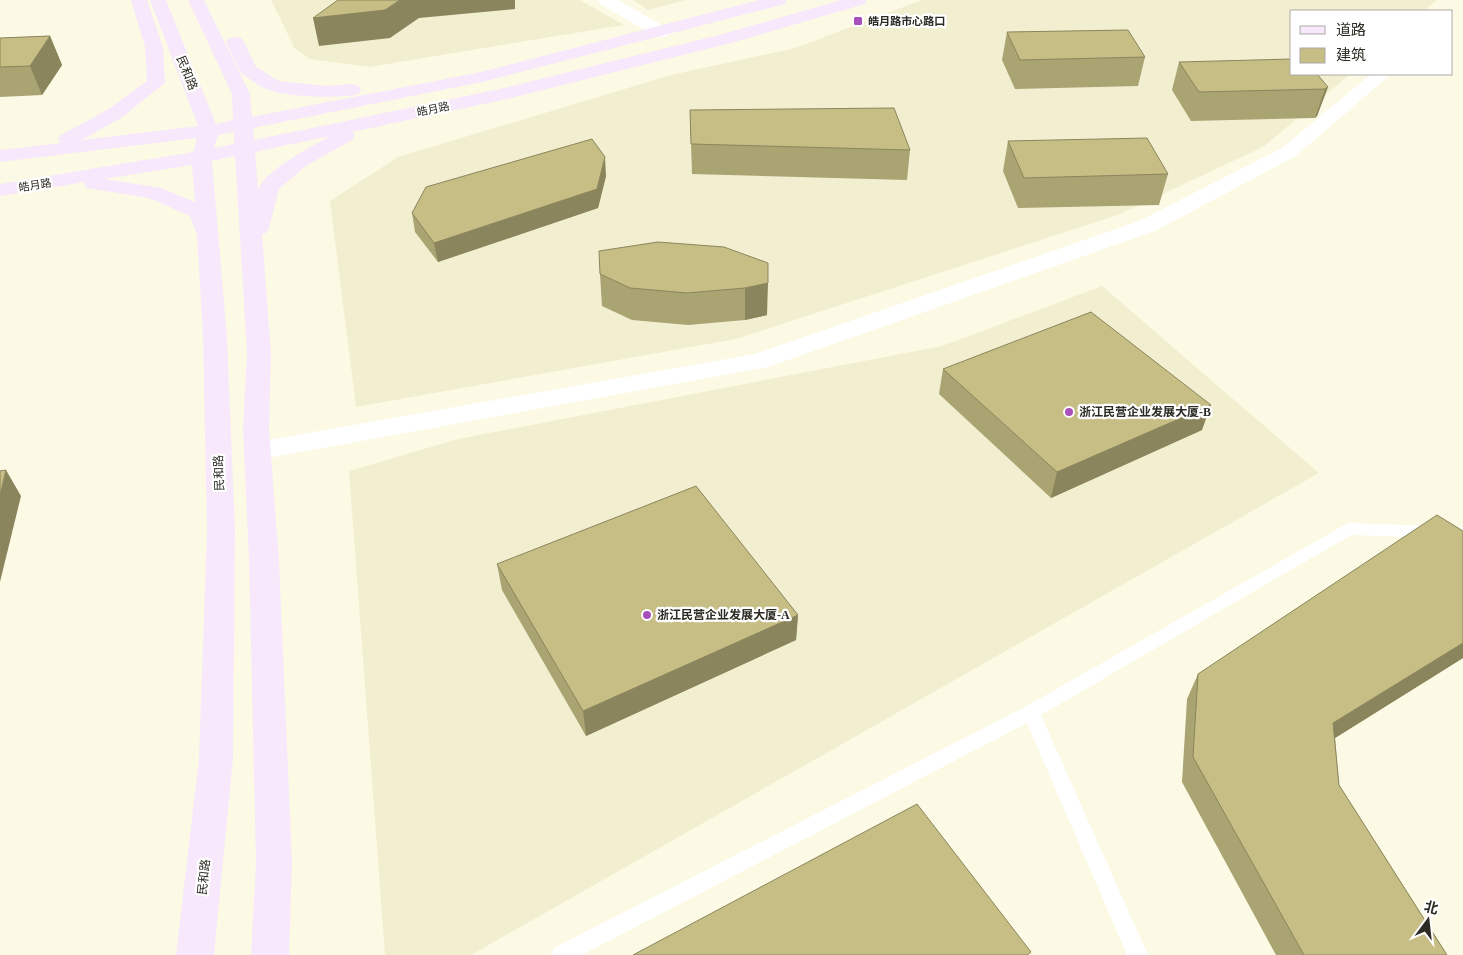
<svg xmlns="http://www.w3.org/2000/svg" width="1463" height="955" font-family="'Times New Roman','Noto Sans SC',serif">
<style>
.built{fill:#f2efd1}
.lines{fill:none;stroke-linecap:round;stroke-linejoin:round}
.lane{fill:#fff;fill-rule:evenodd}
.street{fill:#fff;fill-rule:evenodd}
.secondary{fill:#f8e8fc;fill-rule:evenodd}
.wall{fill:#aaa372}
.shaded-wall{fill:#8b855d}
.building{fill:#c6be85;stroke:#8b855d}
.poi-dot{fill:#a84fbb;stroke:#fff;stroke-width:2}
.labels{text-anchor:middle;stroke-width:4.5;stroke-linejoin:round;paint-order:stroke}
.far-poi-label{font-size:11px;font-weight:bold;fill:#2c2b23;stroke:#fff;text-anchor:start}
.far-street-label{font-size:11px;fill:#2c2b23;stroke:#fff}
.street-label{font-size:12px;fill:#2c2b23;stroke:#fff}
.poi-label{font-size:12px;font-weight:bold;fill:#2c2b23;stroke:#fff;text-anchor:start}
</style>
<rect width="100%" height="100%" fill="#fcfae4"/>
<!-- built -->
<path class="built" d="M271,0H580L624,25L369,67L310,59L295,49Z
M633,0H686L648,10Z
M922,0H1437L1424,11H1292V74H1350L1263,147L1118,215L736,339L356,407L330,201L398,157L671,75L795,48Z
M1102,286L1319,473L471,955H385L349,471L458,439L942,346Z"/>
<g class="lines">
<!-- lane -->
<path class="lane" d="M1348,523L1463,527V539L1351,535L1041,715L1148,955H1127L1027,723L582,955H551L554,948L1025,707Z"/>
<!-- street -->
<path class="street" d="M598,0H618L667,28L670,32L667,36L661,37L655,36L600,4Z
M1371,74H1391L1296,156L1155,231L768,367L257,460L247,457L244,451L247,445L257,442L755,354L1139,221L1282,148Z"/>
<!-- secondary -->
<path class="secondary" d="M131,0H147L163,47L165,83L121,118L82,140L198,126L150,0H166L216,124L233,120L232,94L188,0H204L250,94L252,117L481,72L759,0H787L785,4L482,82L253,128L254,140L500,89L719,35L841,0H867L865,4L731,43L507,99L352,132L355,136L352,140L306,166L279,189L269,228L266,233L262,234L271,353L269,429L279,560L292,862L289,955H251L256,862L249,560L243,429L247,353L235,156L212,161L227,337L235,530L233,758L214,955H176L199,758L207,530L203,337L197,235L190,216L149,198L87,188L84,184L85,182L0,196V184L193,152L197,138L0,162V150L61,143L58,139L61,135L107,110L147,81L145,47ZM234,132V144L214,148L218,135ZM330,136C311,147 267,169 258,189L255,152ZM192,165L195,202L161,188L104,179Z
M235,37L241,38L244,42L256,67L279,81L327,86L352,84L359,86L361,90L359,94C339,99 287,97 269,90C259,87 250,79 242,74L239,70L226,42L229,38Z"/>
</g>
<!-- wall -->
<path class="wall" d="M1007,32L1145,57L1138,86L1015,89L1002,60Z
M50,36L62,65L42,95L0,97V38Z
M1179,62L1328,87L1317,116L1315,118L1191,121L1172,90Z
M690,110L910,150L907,180L692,174Z
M1008,141L1168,174L1159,205L1018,208L1003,171Z
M606,176L598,208L438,262L415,232L412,213Z
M724,247L767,315L745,320L688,325L632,320L602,306L600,274Z
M943,369L1202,430L1051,498L939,394Z
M1463,531V658L1335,738L1339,785L1447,955H1276L1182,782L1187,699L1198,674Z
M497,564L798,615L796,640L586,736L502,590Z"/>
<!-- shaded-wall -->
<path class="shaded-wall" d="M400,0H515V9L419,18L390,38L319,46L313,18Z
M50,36L62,65L42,95L30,66Z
M1328,87L1317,116L1315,118L1325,89Z
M605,157L606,176L598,208L438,262L434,243Z
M768,283L767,315L745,320V288Z
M1211,405L1202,430L1051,498L1057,472Z
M6,470L21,496L0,582V495Z
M798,615L796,640L586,736L583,711Z
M1463,643V658L1319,748L1333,723Z"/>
<!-- building -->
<path class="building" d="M338,0H400L385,10L313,18Z
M1128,30L1145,57L1020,60L1007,32Z
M50,36L30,66L0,67V38Z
M1292,59V74H1317L1328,87L1325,89L1199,92L1179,62Z
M894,108L910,150L691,144L690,110Z
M1147,138L1168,174L1024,178L1008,141Z
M592,139L605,157L597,189L434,243L412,213L426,187Z
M658,242L724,247L768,263V283L745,288L687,293L630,288L600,274L599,251Z
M1091,312L1211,405L1057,472L943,369Z
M6,470L0,495V471Z
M696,486L798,615L583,711L497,564Z
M1437,515L1463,531V643L1333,723L1339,785L1447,955H1304L1193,757L1198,674Z
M917,804L1031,952L1027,955H633Z"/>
<!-- markers -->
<g class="poi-dot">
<rect x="853" y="16" width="10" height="10" rx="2.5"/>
<circle cx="1069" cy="412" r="5"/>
<circle cx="647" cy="615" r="5"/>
</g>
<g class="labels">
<!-- far-poi labels -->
<g class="far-poi-label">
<text x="868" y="25">皓月路市心路口</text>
</g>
<!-- far-street labels -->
<g class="far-street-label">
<text transform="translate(433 109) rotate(-12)" y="4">皓月路</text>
<text transform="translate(35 185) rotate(-9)" y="4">皓月路</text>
</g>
<!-- street labels -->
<g class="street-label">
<text transform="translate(187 73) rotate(68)" y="4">民和路</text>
<text transform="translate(219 473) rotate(-92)" y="4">民和路</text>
<text transform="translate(204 877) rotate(-84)" y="4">民和路</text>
</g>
<!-- poi labels -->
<g class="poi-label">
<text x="1079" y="416">浙江民营企业发展大厦-B</text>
<text x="657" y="619">浙江民营企业发展大厦-A</text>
</g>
</g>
<!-- legend -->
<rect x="1290" y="10" width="162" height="65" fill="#ffffff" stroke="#abaaa7"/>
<rect x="1300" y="26" width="25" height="8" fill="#f8e8fc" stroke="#abaaa7"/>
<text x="1336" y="35" font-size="15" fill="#2c2b23">道路</text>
<rect x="1300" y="48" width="25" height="15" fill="#c6be85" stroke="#abaaa7"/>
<text x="1336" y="60" font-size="15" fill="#2c2b23">建筑</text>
<!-- north arrow -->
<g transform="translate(1428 920) rotate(15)" stroke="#ffffff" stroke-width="4" paint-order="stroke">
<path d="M0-4L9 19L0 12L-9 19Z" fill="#2c2b23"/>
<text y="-8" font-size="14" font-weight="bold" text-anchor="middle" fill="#2c2b23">北</text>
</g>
</svg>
